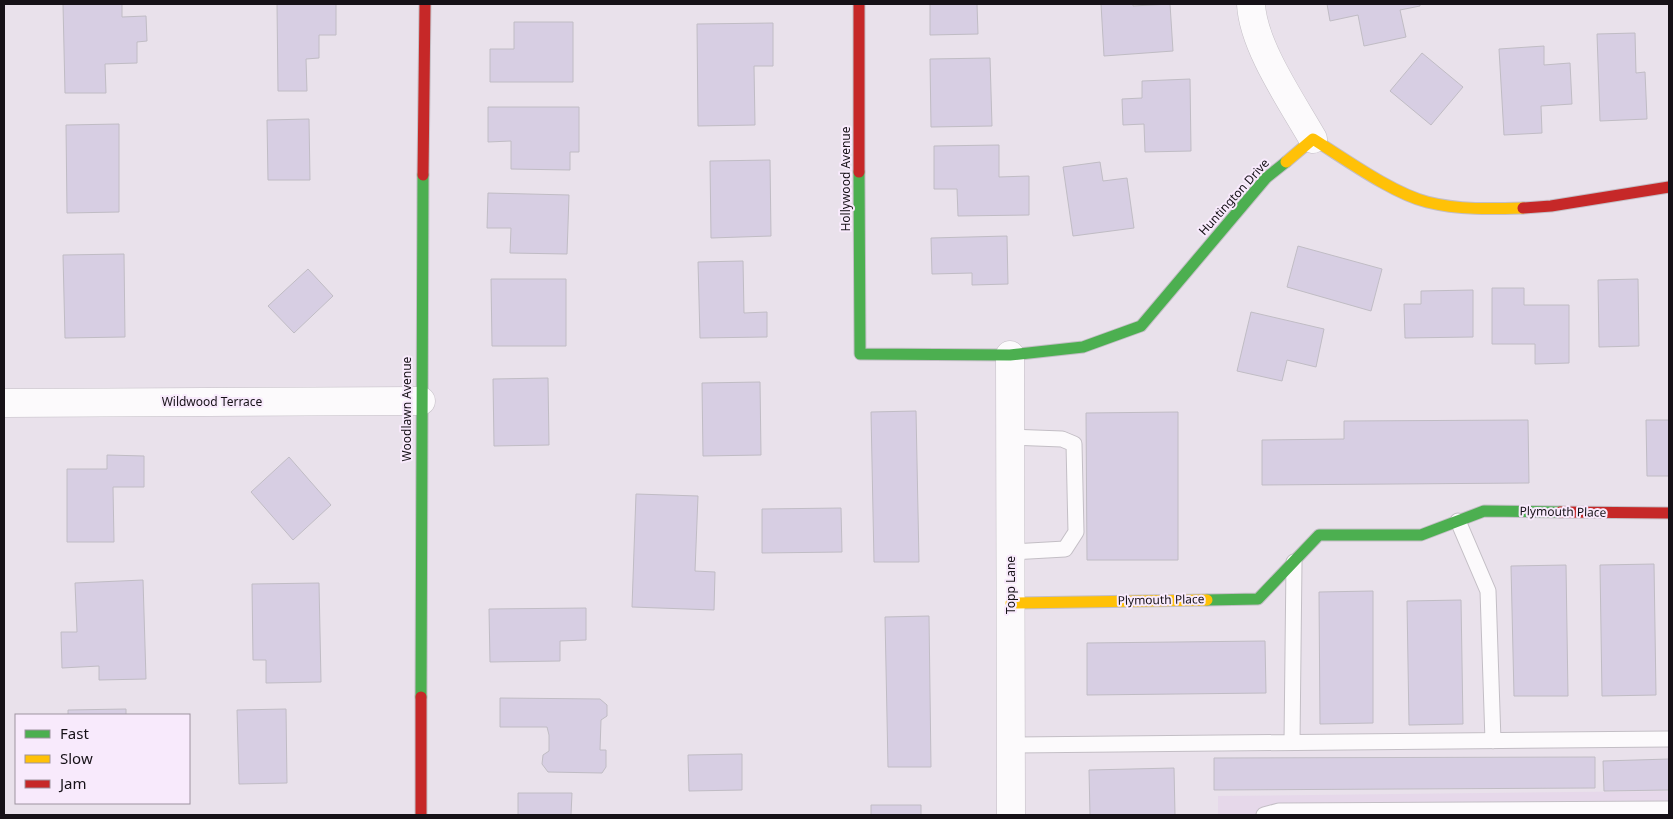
<svg xmlns="http://www.w3.org/2000/svg" width="1673" height="819" font-family="'Noto Sans',sans-serif">
<style>
.built{fill:#e6d8ea}
.building{fill:#d7cee3;stroke:#c0bcc4}
.lines{fill:none;stroke-linecap:round;stroke-linejoin:round}
.lane-casing{stroke:#c3bec5;stroke-width:17}
.street-casing{stroke:#c3bec5;stroke-width:29}
.fast-casing{stroke:#c3bec5;stroke-width:13}
.slow-casing{stroke:#c3bec5;stroke-width:13}
.jam-casing{stroke:#c3bec5;stroke-width:13}
.lane{stroke:#fcfafc;stroke-width:15}
.street{stroke:#fcfafc;stroke-width:28}
.fast{stroke:#4caf50;stroke-width:11}
.slow{stroke:#ffc107;stroke-width:11}
.jam{stroke:#c62828;stroke-width:11}
.labels{text-anchor:middle;stroke-width:4;stroke-linejoin:round;paint-order:stroke}
.street-label{font-size:12px;fill:#161117;stroke:#f8eafc}
</style>
<rect width="100%" height="100%" fill="#e9e1eb"/>
<!-- built -->
<path class="built" d="M1669,791V815H1218V796Z"/>
<!-- building -->
<path class="building" d="M63,4H122V17L146,16L147,41L137,42V63L105,64L106,93H65Z
M277,4H336V35H319V58L306,59L307,91H278Z
M930,4H977L978,34L930,35Z
M1101,4H1133V6L1170,4L1173,51L1104,56Z
M1327,4H1420V6L1400,10L1406,37L1364,46L1358,15L1330,21Z
M514,22H573V82H490V49H514Z
M773,23V66H754L755,125L698,126L697,24Z
M1635,33L1636,73L1645,72L1647,119L1600,121L1597,34Z
M1544,46V65L1570,63L1572,104L1541,106L1542,133L1504,135L1499,49Z
M1422,53L1463,87L1431,125L1390,91Z
M990,58L992,126L931,127L930,59Z
M1190,79L1191,151L1145,152L1144,124L1123,125L1122,99L1142,98V81Z
M488,107H579V152H570V170L511,169V141L488,142Z
M309,119L310,180H268L267,120Z
M119,124V212L67,213L66,125Z
M999,145V177L1029,176V215L958,216L957,189H934V146Z
M770,160L771,236L711,238L710,161Z
M1100,162L1103,181L1127,178L1134,228L1073,236L1063,167Z
M488,193L569,195L567,254L510,253L511,228H487Z
M1007,236L1008,284L972,285V273L932,274L931,238Z
M1298,246L1382,269L1371,311L1287,287Z
M124,254L125,337L65,338L63,255Z
M743,261L744,313L767,312V337L700,338L698,262Z
M308,269L333,296L294,333L268,306Z
M491,279H566V346H492Z
M1638,279L1639,346L1599,347L1598,280Z
M1492,288H1524V305H1569V363L1535,364V344H1492Z
M1473,290V337L1405,338L1404,304H1421V291Z
M1251,312L1324,329L1316,367L1287,360L1282,381L1237,371Z
M548,378L549,445L494,446L493,379Z
M760,382L761,455L703,456L702,383Z
M916,411L919,562H874L871,412Z
M1178,412V560H1087L1086,413Z
M1528,420L1529,483L1262,485V440L1344,439V421Z
M1646,420H1669V476H1647Z
M107,455L144,456V487H113L114,542H67V469H107Z
M289,457L331,505L293,540L251,492Z
M636,494L698,496L695,571L715,572L714,610L632,607Z
M841,508L842,552L762,553V509Z
M1654,564L1656,695L1602,696L1600,565Z
M1566,565L1568,696H1514L1511,566Z
M143,580L146,679L99,680V666L62,668L61,632H77L75,583Z
M319,583L321,682L266,683V660H253L252,584Z
M1373,591V723L1320,724L1319,592Z
M1461,600L1463,724L1409,725L1407,601Z
M586,608V640L560,641V661L490,662L489,609Z
M929,616L931,767H888L885,617Z
M1265,641L1266,693L1087,695V643Z
M500,698L600,699L607,705V716L601,720L600,750H606V767L602,773L548,772L542,764L543,755L549,751V735L547,727H500Z
M126,709V715H68V710Z
M286,709L287,783L239,784L237,710Z
M742,754V790L689,791L688,755Z
M1595,757V788L1214,790V758Z
M1669,759V790L1604,791L1603,761Z
M1174,768L1175,815H1090L1089,770Z
M518,793H572L571,815H518Z
M871,805H921V815H871Z"/>
<g class="lines">
<!-- lane casing -->
<g class="lane-casing">
<path id="lane" d="M1011,437L1062,439L1074,444L1076,532L1065,549L1012,552
M1458,521L1488,591L1493,741
M1292,742L1294,562
M1010,745L1669,739
M1264,815L1279,811L1669,809"/>
</g>
<!-- street casing -->
<g class="street-casing">
<path id="street" d="M1251,4C1253,46 1292,102 1313,139
M1010,355L1011,815
M4,403L421,401"/>
</g>
<!-- fast casing -->
<g class="fast-casing">
<path id="fast" d="M859,172L860,354L1010,355L1083,347L1141,326L1266,178L1286,162
M1207,600L1258,599L1319,535H1421L1484,511L1560,512
M421,697L423,175"/>
</g>
<!-- slow casing -->
<g class="slow-casing">
<path id="slow" d="M1286,162L1313,139C1345,159 1392,193 1427,202C1459,210 1491,209 1523,208
M1011,603L1207,600"/>
</g>
<!-- jam casing -->
<g class="jam-casing">
<path id="jam" d="M859,4V172
M423,175L425,4
M1523,208L1551,206L1669,187
M1560,512L1669,513
M421,697V815"/>
</g>
<!-- lane -->
<use href="#lane" class="lane"/>
<!-- street -->
<use href="#street" class="street"/>
<!-- fast -->
<use href="#fast" class="fast"/>
<!-- slow -->
<use href="#slow" class="slow"/>
<!-- jam -->
<use href="#jam" class="jam"/>
</g>
<g class="labels">
<!-- street labels -->
<g class="street-label">
<text transform="translate(846 179) rotate(-90)" y="4">Hollywood Avenue</text>
<text transform="translate(1234 197) rotate(-48)" y="4">Huntington Drive</text>
<text x="212" y="406">Wildwood Terrace</text>
<text transform="translate(407 409) rotate(-90)" y="4">Woodlawn Avenue</text>
<text transform="translate(1563 512) rotate(1)" y="4">Plymouth Place</text>
<text transform="translate(1011 585) rotate(-90)" y="4">Topp Lane</text>
<text transform="translate(1161 600) rotate(-1)" y="4">Plymouth Place</text>
</g>
</g>
<!-- border -->
<rect width="1673" height="819" fill="none" stroke="#161117" stroke-width="10"/>
<!-- legend -->
<rect x="15" y="714" width="175" height="90" fill="#f8eafc" stroke="#9e93a0"/>
<rect x="25" y="730" width="25" height="8" fill="#4caf50" stroke="#9e93a0"/>
<text x="60" y="739" font-size="15" fill="#161117">Fast</text>
<rect x="25" y="755" width="25" height="8" fill="#ffc107" stroke="#9e93a0"/>
<text x="60" y="764" font-size="15" fill="#161117">Slow</text>
<rect x="25" y="780" width="25" height="8" fill="#c62828" stroke="#9e93a0"/>
<text x="60" y="789" font-size="15" fill="#161117">Jam</text>
</svg>
